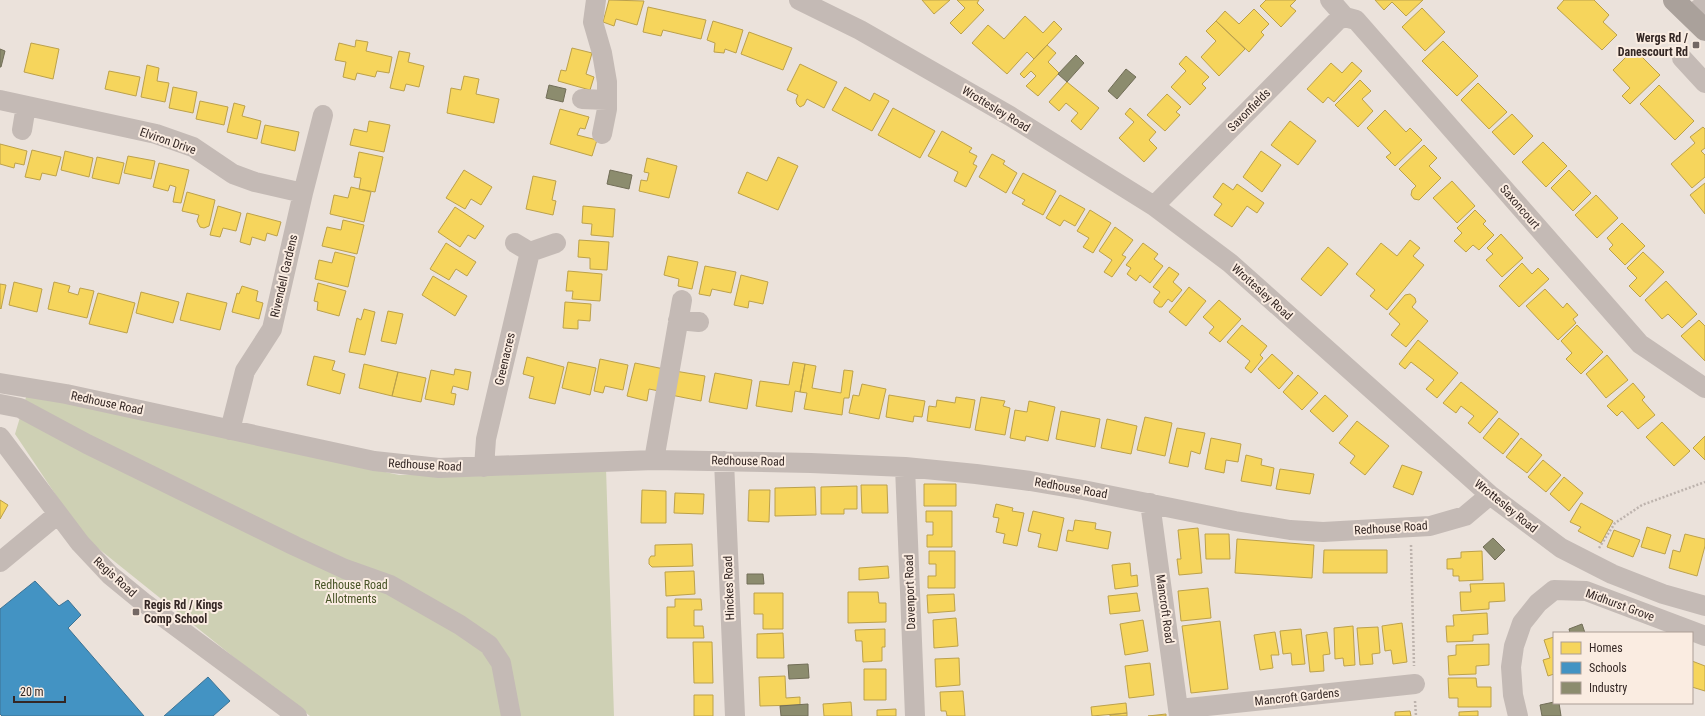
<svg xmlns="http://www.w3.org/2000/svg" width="1705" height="716" font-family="'Roboto Condensed',sans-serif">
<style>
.green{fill:#ced0b4}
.homes{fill:#f6d55c;stroke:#bca14b}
.schools{fill:#4393c3;stroke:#3e7393}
.industry{fill:#8c8c6e;stroke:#726e58}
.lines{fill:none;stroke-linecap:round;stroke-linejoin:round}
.path{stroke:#bdb3ad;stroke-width:2.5;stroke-dasharray:2 2;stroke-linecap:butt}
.minor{stroke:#c4bab5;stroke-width:20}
.highway{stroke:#aaa19b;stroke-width:22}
.poi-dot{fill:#746864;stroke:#faece1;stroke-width:1.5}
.labels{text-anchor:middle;stroke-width:4;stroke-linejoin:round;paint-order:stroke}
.poi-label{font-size:12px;font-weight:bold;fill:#342724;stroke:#faece1;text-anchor:end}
.street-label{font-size:12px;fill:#342724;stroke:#faece1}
.park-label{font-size:12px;fill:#485426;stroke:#faece1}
</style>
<rect width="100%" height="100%" fill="#ebe2db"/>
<!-- green -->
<path class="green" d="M27,394L399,475L606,468L614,716H310L261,679L84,537L15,434Z"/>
<!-- homes -->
<path class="homes" d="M609,0L644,1L637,25L616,19L614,26L603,22Z
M922,0H950L934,14Z
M957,0H979L977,3L984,10L961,34L950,23L965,8Z
M1266,0H1296L1290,6L1296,11L1281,27L1260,6Z
M1375,0H1423L1406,16L1392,2L1384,10Z
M1564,0H1594L1609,15L1603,22L1617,35L1602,50L1557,8Z
M648,7L706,20L701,39L663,30L661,36L643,32Z
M1422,8L1445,32L1425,51L1402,27Z
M1254,9L1269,24L1261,32L1264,35L1249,52L1216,21L1225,11L1239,24Z
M1025,16L1043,33L1054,21L1062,29L1034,59L1027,52L1007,74L972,43L988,25L1004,39Z
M713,21L743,30L736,53L725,49L724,53L714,52L715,43L707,40Z
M1216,21L1245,49L1219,76L1201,57L1216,41L1206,31Z
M749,32L792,48L783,70L741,54Z
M356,40L368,42L366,51L392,57L389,73L377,71L375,77L357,73L355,80L343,77L346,62L335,60L339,43L355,47Z
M1443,41L1478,76L1457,96L1422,61Z
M31,43L59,49L53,79L24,72Z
M1047,45L1056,53L1048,62L1059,73L1038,96L1026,86L1036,76L1031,71L1024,78L1020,74Z
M572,48L592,53L586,74L594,77L590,90L558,81L561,70L566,71Z
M1634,49L1660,75L1630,104L1622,96L1630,88L1613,70Z
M399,51L410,53L408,62L424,66L419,87L406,84L404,91L390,88Z
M1186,56L1209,77L1202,84L1206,88L1190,105L1171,87L1186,71L1179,64Z
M1352,62L1362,71L1334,102L1328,97L1323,103L1307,89L1331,63L1342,73Z
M800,64L837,82L824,108L807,99L804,105L800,107L797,104L796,100L798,95L787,90Z
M147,65L159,68L157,81L169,83L165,102L141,97Z
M109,71L140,77L136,96L105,89Z
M464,76L479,79L476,94L499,99L494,123L447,113L451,88L461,90Z
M1360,80L1371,91L1362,99L1373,111L1358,127L1335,105Z
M1067,82L1099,108L1081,130L1071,121L1078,113L1066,103L1059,111L1049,102Z
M1478,83L1507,112L1489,129L1461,100Z
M1659,85L1694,121L1675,140L1640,104Z
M173,87L197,92L193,113L169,108Z
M845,87L870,101L874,93L889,101L872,131L832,110Z
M1167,94L1181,107L1176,112L1180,115L1165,131L1147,115Z
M200,101L228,107L224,125L196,119Z
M234,103L245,106L242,116L261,121L257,139L227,132Z
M893,108L935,131L920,158L878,135Z
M1130,108L1156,132L1149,140L1157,148L1144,162L1119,138L1134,122L1125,114Z
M560,109L589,117L585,129L580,128L577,135L597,140L592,156L550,144Z
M1385,110L1406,132L1410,128L1422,140L1395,166L1386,157L1391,153L1367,128Z
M1512,114L1533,136L1514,155L1492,132Z
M369,121L390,125L384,152L350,145L354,129L367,132Z
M1290,121L1316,141L1298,165L1271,145Z
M265,125L299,132L295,151L261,143Z
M1703,127L1705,129V148L1701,151L1705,155V177L1692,188L1671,164L1695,143L1690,137Z
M942,131L972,148L969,152L977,156L973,164L977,166L966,187L954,181L958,172L928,156Z
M1543,142L1567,166L1546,187L1522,162Z
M0,144L27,151L24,165L15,163L14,168L0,164Z
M1424,145L1437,158L1429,166L1441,178L1419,200L1414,199L1411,195L1412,190L1416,186L1399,169Z
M32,150L61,157L56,176L42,173L40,180L25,177Z
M65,151L93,158L89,177L61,170Z
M1261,151L1281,165L1262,192L1243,177Z
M359,152L383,157L375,192L359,189L361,178L354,177Z
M992,154L1005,161L1003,164L1017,173L1006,193L979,177Z
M128,156L155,161L151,179L124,173Z
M97,157L124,163L119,184L92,178Z
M778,157L798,166L778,210L738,193L747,172L767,181Z
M647,158L677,166L669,198L639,191L641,180L647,181L649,173L644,172Z
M159,163L189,170L181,203L173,202L176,187L170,185L168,191L153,187Z
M464,170L492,187L481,205L471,199L465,209L446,198Z
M1569,170L1591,193L1573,211L1551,188Z
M1023,173L1056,191L1043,215L1022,204L1025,200L1012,193Z
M533,176L556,181L552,200L556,201L553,215L526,209Z
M1452,181L1475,206L1457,223L1433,198Z
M1223,183L1233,190L1237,184L1264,203L1257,213L1247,206L1232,227L1214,215L1222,204L1213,197Z
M1705,183V214L1690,195Z
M351,187L371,192L364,222L330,214L334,195L348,198Z
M187,192L215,200L209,226L204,228L200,227L197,221L199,215L182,211Z
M1060,195L1085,209L1075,226L1064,220L1060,226L1046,218Z
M1596,195L1618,218L1597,238L1575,215Z
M218,206L241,213L236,231L223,228L220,237L210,235Z
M583,206L615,209L613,237L591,235L592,224L582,223Z
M455,207L484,226L475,239L468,235L460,247L438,232Z
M1090,210L1111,223L1093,253L1083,247L1089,238L1077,231Z
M1475,210L1486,221L1483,224L1494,235L1479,250L1473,245L1466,252L1454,241L1462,233L1457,228Z
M247,213L281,222L277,236L267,233L265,241L252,237L250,245L240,242Z
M343,220L364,225L357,254L322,246L327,227L341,230Z
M1622,223L1645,246L1625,265L1609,249L1613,245L1607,238Z
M1115,227L1133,240L1122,255L1126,257L1112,277L1104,272L1112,260L1099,251Z
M1501,234L1523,258L1502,277L1486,260L1493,254L1487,248Z
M579,240L609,242L607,270L590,269V258L578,257Z
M1410,240L1420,248L1413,256L1424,265L1387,310L1370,296L1375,290L1356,274L1381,243L1397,256Z
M446,243L476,262L467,276L456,269L449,280L430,269Z
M1143,243L1158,254L1154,259L1163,266L1150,283L1140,275L1136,281L1127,274L1131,268L1126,265Z
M1328,247L1348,264L1321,296L1301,279Z
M335,252L355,257L348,287L315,279L319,260L332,263Z
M1643,252L1664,272L1640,297L1629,286L1637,278L1627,268Z
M668,256L698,262L692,289L678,286L679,279L664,275Z
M1522,263L1532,274L1538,268L1549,279L1519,307L1499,286Z
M705,266L736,272L731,293L712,289L710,296L699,294Z
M1169,267L1179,274L1173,282L1182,290L1172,302L1168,299L1162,307H1159L1154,303V300L1160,292L1153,287Z
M568,271L602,274L600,301L572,299L573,291H566Z
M741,275L768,282L763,304L749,301L748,308L734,305Z
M433,276L467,296L455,316L422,295Z
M1666,281L1697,314L1682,328L1668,314L1662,319L1645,300Z
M14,282L42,289L37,312L9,305Z
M54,282L70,286L68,292L78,295L80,288L94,291L87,318L48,309Z
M318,283L346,291L339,316L317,310L318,302L314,301Z
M0,284L6,285L1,309L0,308Z
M242,286L258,291L256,301L263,303L259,319L232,312L237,293L239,294Z
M1189,287L1206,301L1186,326L1169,312Z
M1545,289L1563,308L1567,303L1578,315L1573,319L1576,323L1558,340L1526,306Z
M141,292L179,302L173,323L136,313Z
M98,293L135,303L127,333L89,324Z
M187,293L227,303L220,330L180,320Z
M1410,294L1415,298L1416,302L1412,307L1428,321L1406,347L1391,335L1400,324L1389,314L1405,295Z
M1219,300L1241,319L1220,342L1209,333L1214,327L1203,317Z
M565,302L591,304L590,321L578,320V329L563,328Z
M364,309L375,312L365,355L349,352L357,318L361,320Z
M388,311L403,314L396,344L381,341Z
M1699,320L1705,326V361L1681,336Z
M1242,325L1267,346L1260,355L1263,358L1251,373L1245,368L1250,361L1227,342Z
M1577,325L1603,352L1581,374L1566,359L1572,353L1561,341Z
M1418,340L1458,373L1437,398L1426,389L1434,380L1411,362L1405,369L1399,364Z
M1272,354L1293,373L1279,389L1258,369Z
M1607,355L1628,380L1606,398L1586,374Z
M314,356L335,361L332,370L345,374L340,394L307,385Z
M527,357L564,367L555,404L529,398L534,377L523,374Z
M600,359L628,365L623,390L605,386L603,393L594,391Z
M568,362L596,368L590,395L562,388Z
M793,362L805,364L800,392L795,391L792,412L756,406L760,381L789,385Z
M635,363L664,369L659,391L649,389L647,401L627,396Z
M364,364L398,372L392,396L359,388Z
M805,364L816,366L812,388L841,393L844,370L853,371L849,398H844L842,415L804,409L807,393L800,392Z
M455,369L471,372L468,390L453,386L451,393L456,394L454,405L425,399L431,370L454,375Z
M675,371L705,376L701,401L671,395Z
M398,372L426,378L421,402L392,396Z
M715,373L752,380L747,409L709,402Z
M1298,375L1318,393L1302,410L1283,392Z
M1461,382L1498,412L1480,433L1468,423L1474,416L1461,406L1456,413L1443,403Z
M1633,383L1645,397L1642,400L1655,415L1638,429L1622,411L1617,416L1607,406Z
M862,384L886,389L879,419L849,413L853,395L859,396Z
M889,395L925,401L922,417L914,416L913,422L886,417Z
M1325,395L1348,416L1333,432L1310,411Z
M956,397L975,400L970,428L927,421L929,406L936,407L937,400L955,403Z
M981,397L1005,401L1003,406L1010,408L1005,435L975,430Z
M1029,401L1055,407L1048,441L1026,436L1025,441L1010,438L1015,410L1027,412Z
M1061,411L1100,419L1095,447L1056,439Z
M1145,417L1172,423L1165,456L1137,450Z
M1499,418L1519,434L1503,454L1483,438Z
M1107,419L1137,426L1131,454L1101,448Z
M1357,421L1389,446L1365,475L1350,463L1355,456L1339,443Z
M1662,422L1690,451L1674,466L1646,437Z
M1177,428L1205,433L1200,454L1191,451L1188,467L1169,463Z
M1705,436V460L1693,448Z
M1211,438L1241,444L1238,462L1226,460L1224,473L1205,469Z
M1521,438L1542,455L1527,473L1506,457Z
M1246,455L1262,459L1261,465L1274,468L1271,486L1241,481Z
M1543,460L1561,475L1546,492L1528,477Z
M1402,465L1422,472L1413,495L1393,487Z
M1280,469L1314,474L1310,494L1276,489Z
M1564,477L1583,493L1569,511L1550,494Z
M924,484H956V506H924Z
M861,485H887L888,513H862Z
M857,486V509H844V514H821V487Z
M815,487L816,515L775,516V488Z
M642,490L666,491V523H641Z
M749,490H770L769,522L748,521Z
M675,493L704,494L703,514L674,513Z
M0,500L8,505L0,519Z
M1581,503L1613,521L1601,543L1578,531L1581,527L1570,522Z
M996,504L1013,508L1012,511L1024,513L1017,546L1003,543L1005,534L996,532L999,518L993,517Z
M926,511H952V547H927V535H933V522H926Z
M1033,511L1064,518L1057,551L1038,547L1041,534L1028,531Z
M1075,520L1096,523L1095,529L1111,532L1108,549L1066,541L1068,530L1073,531Z
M1647,527L1671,535L1665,554L1641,547Z
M1198,528L1202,573L1179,575L1177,559H1181L1178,530Z
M1614,530L1640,540L1633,557L1607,547Z
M1205,534H1229L1230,559H1206Z
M1685,534L1705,539V546L1697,576L1669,568L1673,550L1680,552Z
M1237,539L1314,545L1312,578L1235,573Z
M692,544L693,566L652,567L649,564V559L651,556H655V545Z
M1324,550H1387V573H1323Z
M929,551H955V588H928V576H936V564H929Z
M1482,551L1483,580L1459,581V576H1453V569H1447V559L1461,558V552Z
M1130,563L1131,576L1137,575L1138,586L1115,589L1112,565Z
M888,566L889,578L859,580V568Z
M694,571L695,594L666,596L665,572Z
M1504,583L1505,601L1489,602V609L1461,611L1460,592H1471L1470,584Z
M1208,588L1211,618L1181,621L1178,591Z
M848,592H878L879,603H886V622L848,623Z
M754,593H783V629H763V614H754Z
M1137,593L1140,611L1110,614L1108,596Z
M954,594L955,611L928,613L927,595Z
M675,599H701L702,610H694V626H703L704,638H667V607H675Z
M1487,613L1488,634L1473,635V641L1447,642L1446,626H1454L1453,615Z
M956,618L958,646L934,648L933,620Z
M1143,620L1148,651L1125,655L1120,624Z
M1220,621L1228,689L1191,693L1182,626Z
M1402,623L1407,662L1393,664L1391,650L1385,651L1382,626Z
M1353,626L1355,665L1344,666L1343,658L1335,659L1334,628Z
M1378,627L1380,653L1372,654L1373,664L1360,665L1357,628Z
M885,629V647H882V661L863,662L862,641H856L855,630Z
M1301,629L1305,664L1292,665L1291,653L1283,654L1280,631Z
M1275,632L1279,655H1271L1273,668L1260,670L1254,635Z
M1327,632L1330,654L1323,655L1324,671L1310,672L1306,635Z
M783,633L784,658H757V634Z
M1554,637V674L1548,676L1543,660L1550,658L1544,640Z
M693,642H712L713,683H694Z
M1489,644V665L1476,666V674L1449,675L1448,656L1456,655V645Z
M959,658L960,685L936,687L935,659Z
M1692,661L1705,666V691L1692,687Z
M1150,663L1154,695L1129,698L1125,666Z
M864,669H886V700H864Z
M785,676L786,698L800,697V705L760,706L759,677Z
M1448,678H1476L1477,687H1491V707H1458V698H1449Z
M963,691L965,716H947L946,711H941L940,692Z
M694,695H713V716H694Z
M851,702L852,716H824L823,704Z
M1126,703L1127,713L1092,716L1091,707Z
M896,709V716H877V710Z
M1410,711L1411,716H1395V712Z
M1478,711V716H1459V712Z
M1127,713V716H1110V715Z
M1166,714V716H1148Z"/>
<!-- schools -->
<path class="schools" d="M35,581L59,606L68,600L81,615L68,628L144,716H2L0,714V609Z
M208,677L230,701L213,716H164Z"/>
<!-- industry -->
<path class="industry" d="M0,49L5,51L1,67H0Z
M1076,55L1084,63L1067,82L1058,74Z
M1126,69L1136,77L1117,99L1108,91Z
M549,85L566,89L563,102L546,98Z
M610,170L632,175L629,189L607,184Z
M1493,538L1505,550L1495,560L1483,547Z
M747,574H763L764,584H747Z
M1582,624L1585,633H1570L1569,629Z
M808,664L809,678L789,679L788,665Z
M1554,702L1559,703L1561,716H1542L1540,705Z
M808,704V716H781L780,706Z"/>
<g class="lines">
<!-- path -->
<path class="path" d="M1411,545L1414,666
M1599,548L1615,523L1642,505L1705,482
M1415,701L1416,716"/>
<!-- minor -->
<path class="minor" d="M596,0L593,22L602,53L607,82V109L602,134
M799,0L860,30L1010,116L1154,206L1230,263L1490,495L1561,548L1612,574L1663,594L1705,606
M1330,0L1345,17
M1690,16L1705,4
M1682,58L1705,83
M582,99L607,100
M0,100L156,134L193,147L233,174L255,182L303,193
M22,130L26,106
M1154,206L1338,20L1345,17L1356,20L1640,344L1705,388
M515,243L530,252L556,243
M678,320L699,322
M0,383L66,394L374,461L439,468L654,460L811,463L905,467L976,474L1030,481L1083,490L1235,521L1290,530L1323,532L1430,526L1465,516L1490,495
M0,404L20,408L87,444L295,546L345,569L390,585L460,625L489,645L501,663L511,716
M230,430L245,371L272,329L303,193L323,115
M0,437L80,543L110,575L143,602L297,716
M654,460L682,300
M724,461L735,716
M484,467L486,439L530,252
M905,467L915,716
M1150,503L1179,716
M0,562L58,514
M1179,709L1415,684
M1518,716L1513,695L1511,667L1514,646L1522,623L1538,603L1554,590L1586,591L1705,636"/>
<!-- highway -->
<path class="highway" d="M1674,0L1705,30"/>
</g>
<!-- markers -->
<g class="poi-dot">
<rect x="1692" y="41" width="8" height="8" rx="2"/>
<rect x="132" y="608" width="8" height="8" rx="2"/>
</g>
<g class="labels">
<!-- poi labels -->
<g class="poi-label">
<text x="1688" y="42">Wergs Rd /<tspan x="1688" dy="14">Danescourt Rd</tspan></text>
<text x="144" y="609" text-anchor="start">Regis Rd / Kings<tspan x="144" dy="14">Comp School</tspan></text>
</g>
<!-- street labels -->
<g class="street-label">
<text transform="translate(996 109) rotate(31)" y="4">Wrottesley Road</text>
<text transform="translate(1249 110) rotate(-45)" y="4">Saxonfields</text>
<text transform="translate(168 141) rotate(19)" y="4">Elviron Drive</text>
<text transform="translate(1520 207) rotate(49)" y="4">Saxoncourt</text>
<text transform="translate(284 276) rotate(-77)" y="4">Rivendell Gardens</text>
<text transform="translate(1262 292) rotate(42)" y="4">Wrottesley Road</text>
<text transform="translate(505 359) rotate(-77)" y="4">Greenacres</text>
<text transform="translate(107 403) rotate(12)" y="4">Redhouse Road</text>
<text transform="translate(748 461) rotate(1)" y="4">Redhouse Road</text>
<text transform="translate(425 465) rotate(3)" y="4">Redhouse Road</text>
<text transform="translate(1071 488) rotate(10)" y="4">Redhouse Road</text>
<text transform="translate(1506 506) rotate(39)" y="4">Wrottesley Road</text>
<text transform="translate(1391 528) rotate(-4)" y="4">Redhouse Road</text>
<text transform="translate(115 577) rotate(42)" y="4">Regis Road</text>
<text transform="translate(729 588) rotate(-92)" y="4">Hinckes Road</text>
<text transform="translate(910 592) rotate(-92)" y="4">Davenport Road</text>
<text transform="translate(1620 605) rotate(20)" y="4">Midhurst Grove</text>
<text transform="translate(1165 609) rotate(82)" y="4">Mancroft Road</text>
<text transform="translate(1297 697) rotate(-6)" y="4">Mancroft Gardens</text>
</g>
<!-- park labels -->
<g class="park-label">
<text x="351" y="589">Redhouse Road<tspan x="351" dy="14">Allotments</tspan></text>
</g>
</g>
<!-- legend -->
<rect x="1553" y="632" width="140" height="72" fill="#faece1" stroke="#ab9d95"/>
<rect x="1561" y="642" width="20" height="12" fill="#f6d55c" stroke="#ab9d95"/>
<text x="1589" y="652" font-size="12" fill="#342724">Homes</text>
<rect x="1561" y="662" width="20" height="12" fill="#4393c3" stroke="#ab9d95"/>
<text x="1589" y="672" font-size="12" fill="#342724">Schools</text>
<rect x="1561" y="682" width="20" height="12" fill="#8c8c6e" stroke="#ab9d95"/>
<text x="1589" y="692" font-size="12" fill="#342724">Industry</text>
<!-- scale -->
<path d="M14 696v6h51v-6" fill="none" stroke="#342724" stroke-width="2"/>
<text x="20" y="696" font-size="12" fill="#342724" stroke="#faece1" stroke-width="3" paint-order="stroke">20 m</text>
</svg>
